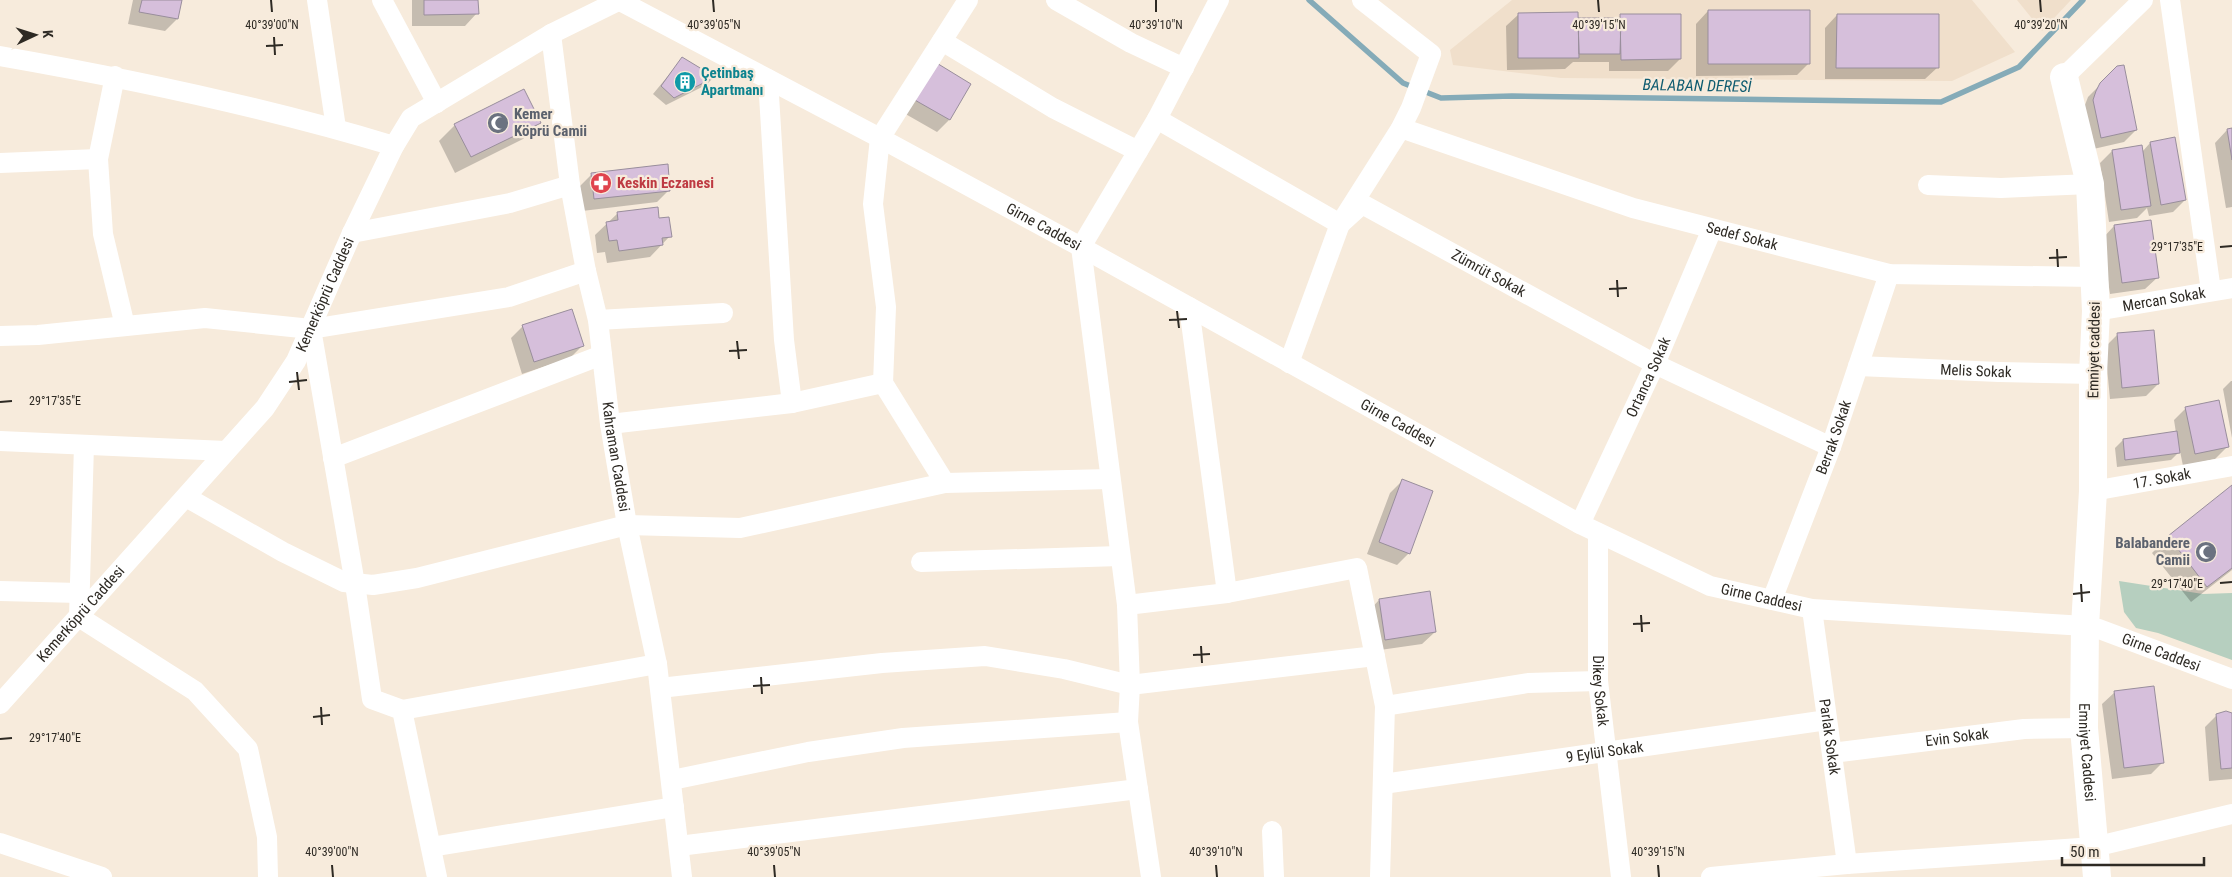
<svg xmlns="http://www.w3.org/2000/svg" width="2232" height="877" font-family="'Roboto Condensed',sans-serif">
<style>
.built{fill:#f0dfcb}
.green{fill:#b6cfbf}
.shadow{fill:#0003}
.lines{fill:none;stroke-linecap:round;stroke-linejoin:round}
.stream{stroke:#85abb8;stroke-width:5.5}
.building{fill:#d6bfdb;stroke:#998e9c}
.street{stroke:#fff;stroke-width:20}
.secondary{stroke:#fff;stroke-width:28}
.ticks{fill:none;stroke:#2e2a24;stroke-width:2}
.labels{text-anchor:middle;stroke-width:4.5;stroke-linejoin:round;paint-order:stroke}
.culture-label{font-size:15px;font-weight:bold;fill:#0d838f;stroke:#f7ebdc;text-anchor:start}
.worship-label{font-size:15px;font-weight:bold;fill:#5b616d;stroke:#f7ebdc;text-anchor:start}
.health-label{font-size:15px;font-weight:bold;fill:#be3a42;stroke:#f7ebdc;text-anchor:start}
.street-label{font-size:15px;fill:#2e2a24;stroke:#f7ebdc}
.water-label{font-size:16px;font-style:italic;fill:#105c70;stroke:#f7ebdc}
.ticks-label{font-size:12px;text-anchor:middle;fill:#2e2a24;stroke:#f7ebdc;stroke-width:4.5;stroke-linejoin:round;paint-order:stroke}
</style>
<rect width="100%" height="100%" fill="#f7ebdc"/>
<!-- built -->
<path class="built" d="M1512,0H1972L2015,52L1952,81L1561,78L1453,65L1450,50Z
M2017,0H2071L2042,31Z"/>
<!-- green -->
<path class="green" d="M2119,581L2203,594L2232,593V660L2158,633L2136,628L2124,612Z"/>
<!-- shadow -->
<path class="shadow" d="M133,0H181L177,19L165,31L128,24Z
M412,0H477V13L465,26H412Z
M1708,11L1809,63L1797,75L1696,76V24Z
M1519,14L1577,21L1617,20L1621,15L1680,59L1668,71H1609V62H1573L1565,69L1507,70L1506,26Z
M1837,15L1938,67L1925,79H1825V28Z
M682,59L713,78L706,85L666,105L653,94Z
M935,64L949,120L937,132L902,112Z
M2118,67L2136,130L2124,142L2089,150L2082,113L2088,97Z
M539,123L523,139L455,173L439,141L455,125Z
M2232,129V207L2226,208L2215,143L2227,130Z
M2150,143L2185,200L2173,212L2149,216L2147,208L2137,218L2109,222L2100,163L2112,151L2141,147L2142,152Z
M592,174L669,190L657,202L582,211L580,186Z
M618,213L658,219L670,236L650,257L607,263L605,252L597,253L595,235Z
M2114,226L2158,277L2145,289L2110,294L2102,239Z
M523,326L582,346L570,358L522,374L511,338Z
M2117,335L2158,384L2146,396L2110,399L2105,347Z
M2231,381H2232V438L2223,389Z
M2186,408L2227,447L2215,459L2183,466L2180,451L2171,460L2117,467L2115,448L2123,440L2176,433L2174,420Z
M1403,480L1409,553L1397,565L1367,554L1390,493Z
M2232,487V570L2191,602L2152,553L2168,537Z
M1379,600L1435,632L1422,644L1373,651L1367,613Z
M2115,692L2163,762L2151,774L2112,779L2102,704Z
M2217,715H2232V779L2209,781L2205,727Z"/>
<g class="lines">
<!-- stream -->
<path class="stream" d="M1309,0L1403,83L1441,98L1512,96L1941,102L2019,67L2083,0"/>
</g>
<!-- building -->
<path class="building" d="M142,0H182L178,19L139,12Z
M424,0H478L479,14L424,15Z
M1708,10H1810V64H1708Z
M1578,12L1579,58H1518V13Z
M1620,14H1681V59L1621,60Z
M1837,14H1939V68H1836Z
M1578,18H1621L1620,54H1579Z
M682,57L715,77L674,98L661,86Z
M935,62L971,84L950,120L913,99Z
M2124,65L2137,130L2101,138L2093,100L2096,91L2100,83L2117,66Z
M524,89L541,123L471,157L454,124Z
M2232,128V160L2227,129Z
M2175,137L2186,200L2161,205L2150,142Z
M2142,145L2151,206L2121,210L2112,150Z
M668,164L670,191L594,199L591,173Z
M658,207L659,218L669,217L672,237L662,238L663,245L619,251L617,240L609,241L606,222L618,220L617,212Z
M2151,220L2159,278L2122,283L2114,225Z
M572,309L584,346L534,362L522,325Z
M2154,330L2159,384L2122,388L2117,333Z
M2219,400L2229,447L2195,454L2185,407Z
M2177,431L2180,453L2125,460L2123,439Z
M1402,479L1433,491L1410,554L1379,542Z
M2232,485V568L2207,587L2168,536Z
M1430,591L1436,632L1385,640L1379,599Z
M2154,686L2164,763L2124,768L2114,691Z
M2226,711L2232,713V768L2221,769L2216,714Z"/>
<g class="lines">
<!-- street -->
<g class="street">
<path d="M317,0L336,128"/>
<path d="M382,0L437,103"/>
<path d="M1056,0L1131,43L1184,68"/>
<path d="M2170,0L2211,291"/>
<path id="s1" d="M620,1L880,138L1081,247L1580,524L1710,586L1812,609L2085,626L2099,629L2232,679"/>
<path id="s2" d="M551,34L570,185L586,271L598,320L610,424L627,525L657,664L682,877"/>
<path d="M942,41L1053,108L1138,151"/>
<path d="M0,56C132,79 265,107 394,146"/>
<path d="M115,76L98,159L103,234L125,326"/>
<path d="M2064,77L2143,0"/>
<path d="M768,79L784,340L792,403"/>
<path id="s3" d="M1157,119L1340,224L1362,204L1655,364L1831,447"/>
<path id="s4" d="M1401,128L1633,208L1889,274L2093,277"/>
<path d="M0,163L98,159"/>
<path d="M1928,185L2001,188L2090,184"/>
<path d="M352,233L510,203L570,185"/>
<path d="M1189,307L1227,593"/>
<path id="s5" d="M2096,311L2232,288"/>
<path d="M598,320L723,313"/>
<path d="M311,329L355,584L372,699L402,710L437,877"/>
<path d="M0,336L38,335L205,318L311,329L509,297L586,271"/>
<path d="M1289,363L1340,224L1401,128L1411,108L1431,54L1362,0"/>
<path id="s6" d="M1858,366L1999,372L2093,374"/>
<path d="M610,424L792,403L883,383"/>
<path d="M0,441L226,451"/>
<path d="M84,445L79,617L195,691L248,749L267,837L268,877"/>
<path d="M333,458L602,355"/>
<path d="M945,483L883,383L886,307L873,204L880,138L968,0"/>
<path id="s7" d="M2093,491L2232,466"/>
<path d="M186,497L283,552L344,582L373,585L417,578L627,525L740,528L945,483L1110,479"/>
<path id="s8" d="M1580,524L1655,364L1712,229"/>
<path id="s9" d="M1598,533V681L1621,877"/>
<path d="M921,562L1120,556"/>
<path d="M0,591L79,593"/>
<path id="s10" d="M1772,600L1831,447L1889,274"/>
<path d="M1127,605L1227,593L1357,568L1385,706L1380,877"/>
<path id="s11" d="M1812,609L1847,864"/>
<path d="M660,688L882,663L985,656L1064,669L1130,685L1375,656"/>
<path id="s12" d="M0,704L265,408L296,361L352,233L394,146L411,118L551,34L620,0"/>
<path d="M1385,706L1528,683L1598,681"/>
<path d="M402,710L657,664"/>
<path id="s13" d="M1832,753L2024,729L2084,728"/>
<path d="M672,780L808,752L903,738L1128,722"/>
<path id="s14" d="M1383,784L1827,720"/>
<path d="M1272,831L1274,877"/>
<path d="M0,843L102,877"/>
<path d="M679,846L1138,789"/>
<path d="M431,847L674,807"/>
<path d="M1151,877L1128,722L1130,685L1127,605L1081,247L1157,119L1219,0"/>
<path d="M1711,877L1847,864L2094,847L2232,814"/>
</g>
<!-- secondary -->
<path class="secondary" id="s15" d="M2064,77L2090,184L2096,311L2093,374V491L2085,626L2084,728L2097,877"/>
</g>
<!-- ticks -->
<path class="ticks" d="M271,0L272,12M713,0L714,12M1156,0V12M1598,0L1599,12M2040,0L2041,12M274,37L275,55M266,46L283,45M2220,247L2232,246M2057,249L2058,267M2049,258L2067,257M1617,280L1618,297M1609,289L1627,288M1177,311L1179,328M1169,320L1187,319M737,341L739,359M729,351L747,350M297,372L299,390M289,382L307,380M0,402L12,401M2220,583L2232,582M2081,584L2082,602M2073,594L2090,592M1641,615L1642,632M1633,624L1650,623M1201,646L1202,663M1193,655L1210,654M761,677L762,694M753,686L770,685M321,707L322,725M313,717L330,715M0,739L12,738M332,865L333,877M774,865L775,877M1216,865L1217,877M1658,865L1659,877"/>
<!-- icons -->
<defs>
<g id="building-disc" transform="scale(1.125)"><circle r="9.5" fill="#0f9aa8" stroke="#f7ebdc"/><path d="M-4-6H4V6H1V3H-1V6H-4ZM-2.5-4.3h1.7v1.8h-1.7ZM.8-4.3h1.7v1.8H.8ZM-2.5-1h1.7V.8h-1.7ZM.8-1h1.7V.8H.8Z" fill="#fff"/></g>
<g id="mosque-disc" transform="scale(1.125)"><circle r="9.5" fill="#6b7280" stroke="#f7ebdc"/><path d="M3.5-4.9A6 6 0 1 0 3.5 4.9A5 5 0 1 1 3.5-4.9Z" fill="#fff"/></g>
<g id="pharmacy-disc" transform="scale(1.125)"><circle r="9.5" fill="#e0444e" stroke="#f7ebdc"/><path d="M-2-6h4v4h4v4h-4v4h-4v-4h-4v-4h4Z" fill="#fff"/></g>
</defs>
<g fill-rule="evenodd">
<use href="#building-disc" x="685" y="82"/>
<use href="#mosque-disc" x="498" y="123"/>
<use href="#pharmacy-disc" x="601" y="183"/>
<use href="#mosque-disc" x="2206" y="552"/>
</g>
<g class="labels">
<!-- culture labels -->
<g class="culture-label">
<text x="701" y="78">Çetinbaş<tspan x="701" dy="17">Apartmanı</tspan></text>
</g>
<!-- worship labels -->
<g class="worship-label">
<text x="514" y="119">Kemer<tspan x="514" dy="17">Köprü Camii</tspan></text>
<text x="2190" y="548" text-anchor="end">Balabandere<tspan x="2190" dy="17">Camii</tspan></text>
</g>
<!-- health labels -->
<g class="health-label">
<text x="617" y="188">Keskin Eczanesi</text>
</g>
<!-- street labels -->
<g class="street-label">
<text dy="5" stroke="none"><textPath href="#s1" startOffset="480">Girne Caddesi</textPath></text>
<text dy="5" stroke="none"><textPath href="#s4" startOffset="358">Sedef Sokak</textPath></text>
<text dy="5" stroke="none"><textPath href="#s3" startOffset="385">Zümrüt Sokak</textPath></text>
<text dy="5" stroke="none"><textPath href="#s12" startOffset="526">Kemerköprü Caddesi</textPath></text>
<text dy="5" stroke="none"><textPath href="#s5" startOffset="69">Mercan Sokak</textPath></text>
<text transform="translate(2094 350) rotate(-89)" y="5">Emniyet caddesi</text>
<text dy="5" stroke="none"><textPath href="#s6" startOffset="118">Melis Sokak</textPath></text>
<text dy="5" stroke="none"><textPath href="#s8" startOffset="162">Ortanca Sokak</textPath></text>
<text dy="5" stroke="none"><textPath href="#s1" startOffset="885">Girne Caddesi</textPath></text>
<text dy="5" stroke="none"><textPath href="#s10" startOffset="174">Berrak Sokak</textPath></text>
<text dy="5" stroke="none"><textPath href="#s2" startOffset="428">Kahraman Caddesi</textPath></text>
<text dy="5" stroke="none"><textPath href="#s7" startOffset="70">17. Sokak</textPath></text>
<text dy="5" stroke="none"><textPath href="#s1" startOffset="1290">Girne Caddesi</textPath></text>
<text dy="5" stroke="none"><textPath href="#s12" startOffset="121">Kemerköprü Caddesi</textPath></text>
<text dy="5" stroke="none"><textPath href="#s1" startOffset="1696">Girne Caddesi</textPath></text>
<text dy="5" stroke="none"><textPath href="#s9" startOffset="158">Dikey Sokak</textPath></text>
<text dy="5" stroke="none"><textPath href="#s11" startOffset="129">Parlak Sokak</textPath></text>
<text dy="5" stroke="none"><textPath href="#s13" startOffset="126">Evin Sokak</textPath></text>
<text dy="5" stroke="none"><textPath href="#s14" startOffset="224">9 Eylül Sokak</textPath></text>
<text dy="5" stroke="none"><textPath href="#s15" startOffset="679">Emniyet Caddesi</textPath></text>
</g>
<!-- water labels -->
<g class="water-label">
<text transform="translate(1697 85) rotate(1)" y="6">BALABAN DERESİ</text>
</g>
</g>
<g class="ticks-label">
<text x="272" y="29">40°39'00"N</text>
<text x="714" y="29">40°39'05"N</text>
<text x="1156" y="29">40°39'10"N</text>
<text x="1599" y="29">40°39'15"N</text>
<text x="2041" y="29">40°39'20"N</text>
<text x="2177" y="251">29°17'35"E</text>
<text x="55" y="405">29°17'35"E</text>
<text x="2177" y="588">29°17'40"E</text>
<text x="55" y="742">29°17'40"E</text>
<text x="332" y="856">40°39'00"N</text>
<text x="774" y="856">40°39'05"N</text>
<text x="1216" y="856">40°39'10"N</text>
<text x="1658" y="856">40°39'15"N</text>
</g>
<!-- north arrow -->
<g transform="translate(35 35) rotate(86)" stroke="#f7ebdc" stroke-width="4" paint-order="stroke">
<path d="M0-4L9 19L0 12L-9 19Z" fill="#2e2a24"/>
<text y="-8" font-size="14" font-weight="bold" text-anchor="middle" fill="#2e2a24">K</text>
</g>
<!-- scale -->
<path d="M2062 857v8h142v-8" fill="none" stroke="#2e2a24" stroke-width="2.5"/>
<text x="2070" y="857" font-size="15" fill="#2e2a24" stroke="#f7ebdc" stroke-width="4" paint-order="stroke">50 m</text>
</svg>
